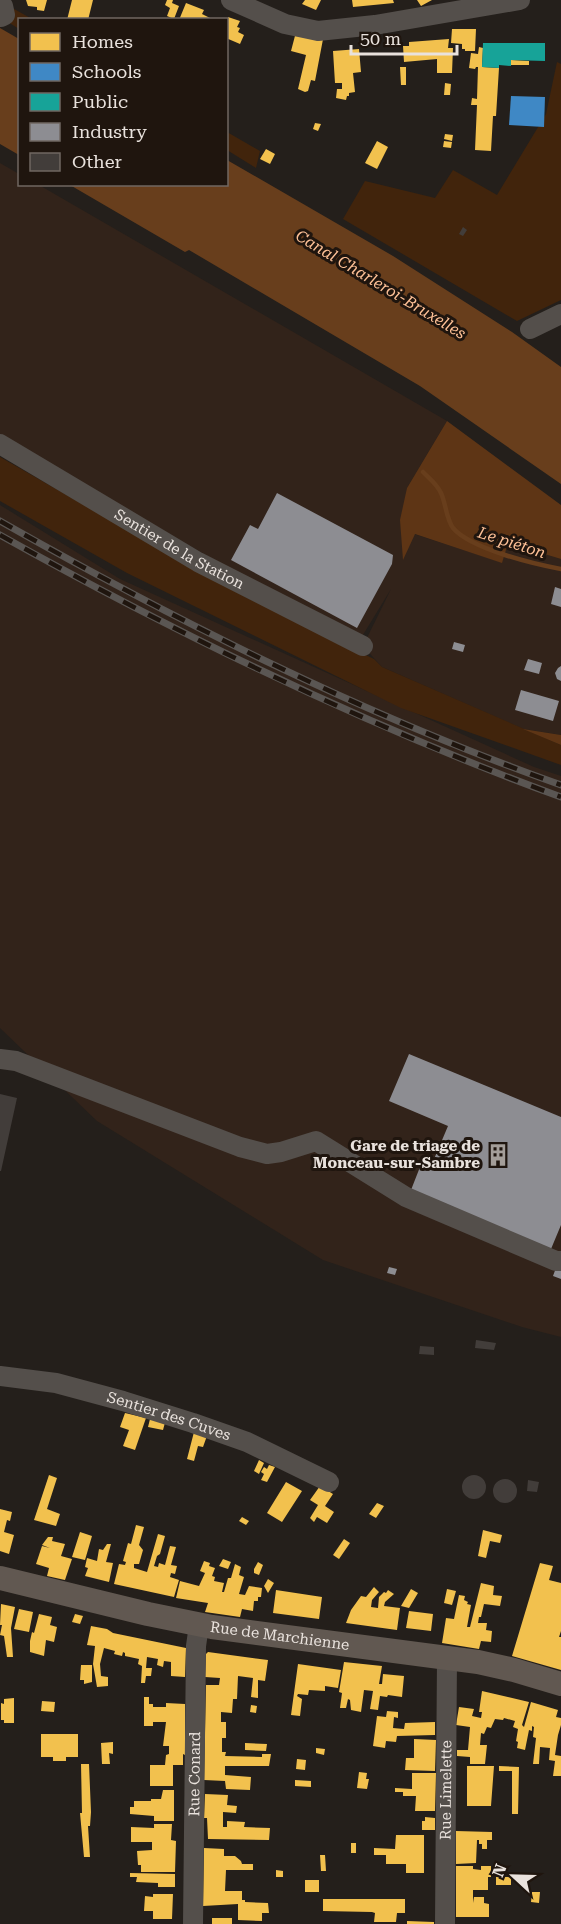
<svg xmlns="http://www.w3.org/2000/svg" width="561" height="1924" font-family="'Roboto Serif',serif">
<style>
.built{fill:#32231a}
.green{fill:#41240c}
.forest{fill:#5e3515}
.water{fill:#683e1c}
.homes{fill:#f2c14e}
.schools{fill:#3f88c5}
.public{fill:#17a398}
.industry{fill:#8d8d92}
.lines{fill:none;stroke-linecap:round;stroke-linejoin:round}
.stream{stroke:#683e1c;stroke-width:4.5}
.building{fill:#423d3a}
.minor{stroke:#544f4b;stroke-width:20}
.major{stroke:#615851;stroke-width:24}
.rail-casing{stroke:#5a5653;stroke-width:7}
.rail{stroke:#1f150e;stroke-width:4.5;stroke-dasharray:14;stroke-linecap:butt}
.labels{text-anchor:middle;stroke-width:6;stroke-linejoin:round;paint-order:stroke}
.street-label{font-size:15px;fill:#e9e2dd;stroke:#1f150e}
.poi-label{font-size:15px;font-weight:bold;fill:#e9e2dd;stroke:#1f150e;text-anchor:end}
.water-label{font-size:16px;font-style:italic;fill:#fdc096;stroke:#1f150e}
</style>
<rect width="100%" height="100%" fill="#241f1b"/>
<!-- built -->
<path class="built" d="M0,163L19,174L20,184L39,185L447,421L407,488L403,559L414,534L501,562L508,542L561,559V735L523,729L382,667L363,646L391,589L358,643L0,436Z
M0,505L120,579L534,767L561,776V1337L522,1327L323,1260L97,1121L0,1028Z"/>
<!-- green -->
<path class="green" d="M7,5L32,19L20,20L19,29L0,17Z
M557,62L561,64V300L517,321L343,219L365,181L435,198L453,170L497,195L546,114Z
M227,132L260,151L256,168L227,150Z
M0,457L247,598L374,659L382,667L561,745V765L401,708L127,573L0,501Z"/>
<!-- forest -->
<path class="forest" d="M447,421L561,505V559L508,543L502,563L415,534L403,560L400,520L407,488Z
M523,729L561,735V745Z"/>
<!-- water -->
<path class="water" d="M0,28L19,39V155L0,144Z
M227,160L393,256L512,332L561,367V484L420,386L189,250L185,252L70,185L226,184Z"/>
<!-- homes -->
<path class="homes" d="M26,0H47L44,11L37,10V7L28,6Z
M72,0H93L88,20H67Z
M167,0H173L172,3L179,6L174,19L167,16L170,8L165,5Z
M305,0H321L316,10L302,4Z
M352,0H393L394,3L353,7Z
M417,0H432L421,6Z
M186,3L204,10L202,14L210,18L209,20H179Z
M228,17L240,21L237,27L240,28L238,32L244,35L240,44L226,38Z
M452,29H476L475,51H465V49H462V44L451,43Z
M296,32L324,34L315,81L311,80L308,91L305,92L298,89L306,55L291,51Z
M449,39L448,48H453L452,73H437V59L404,62L403,46H409V42Z
M479,47L483,48L482,67L499,68L496,116H493L491,151L475,150L477,105H471L472,98L477,99L478,67H476L475,69L469,68L471,53L478,54Z
M359,49L361,72L353,73L355,92L349,93V96H347L346,100L336,98L337,89H342V83H335L333,51Z
M511,60L529,61V65H511Z
M400,67H406V85H401Z
M445,83L451,84L450,95H444Z
M315,123L321,124L318,131L313,129Z
M445,134L453,135L452,141L444,139Z
M377,141L388,147L377,169L365,163Z
M444,141L452,142L451,148L443,147Z
M266,149L275,154L270,164L260,159Z
M125,1413L146,1418L135,1450L123,1446L129,1430L120,1427Z
M151,1415L166,1419L163,1430L148,1427Z
M194,1432L208,1433L203,1447L198,1446L194,1461L187,1459Z
M259,1460L264,1463L259,1474L254,1471Z
M269,1465L275,1467L267,1482L261,1480L264,1474L261,1472L264,1467L267,1469Z
M49,1475L57,1478L47,1509L60,1514L56,1526L34,1520Z
M286,1482L302,1491L282,1522L267,1513Z
M320,1486L333,1494L325,1506L334,1512L327,1523L317,1517L314,1522L310,1518L318,1505L310,1500Z
M377,1503L384,1506L376,1518L369,1514Z
M0,1509L12,1512L10,1521L7,1520L4,1532L14,1535L9,1554L0,1551Z
M242,1517L249,1521L246,1525L239,1521Z
M136,1525L144,1527L139,1545L143,1550L139,1564H134V1568L147,1572L158,1534L165,1536L160,1554L157,1556L154,1566L158,1567L159,1563L165,1565L170,1546L176,1547L171,1565L177,1566L175,1574L171,1573L170,1577L179,1580L174,1597L114,1584L119,1564L125,1565L126,1562L123,1561L128,1543L131,1544Z
M483,1530L502,1535L500,1543L490,1541L486,1558L478,1556Z
M80,1532L92,1536L85,1560L72,1557Z
M48,1537H53L52,1541L65,1544L61,1556L72,1559L65,1580L47,1576L49,1568L36,1564L42,1546L50,1548L42,1545Z
M344,1539L350,1543L339,1559L333,1555Z
M107,1544H111L106,1562L113,1563L109,1582L85,1576L88,1568L85,1567L87,1558L97,1561L99,1549L103,1550Z
M223,1559L231,1562L228,1569L219,1566Z
M204,1561L210,1563L209,1566L215,1568L212,1576L215,1577L214,1581L224,1583L222,1592H224L228,1578H231L235,1564L241,1567L239,1575L244,1577L239,1594L245,1595L249,1586L262,1588L261,1597H258V1601H254L253,1611L242,1609L240,1617L205,1612L208,1603L176,1598L180,1581L199,1586L205,1573L200,1571Z
M258,1562L263,1565L259,1575L254,1573V1569Z
M540,1563L553,1566L549,1580L561,1583V1631L559,1637H561V1670L512,1656Z
M268,1579L274,1583L268,1593L264,1586Z
M481,1583L494,1586L493,1595L502,1596L500,1606L484,1604L481,1617H479L478,1623H487L486,1630L492,1631L491,1642L481,1641L479,1649L442,1643L446,1618L454,1619L459,1595L465,1596L464,1600L468,1602L467,1604L471,1605L467,1627H470Z
M374,1587L379,1592L372,1600L371,1607L378,1608L379,1597L384,1592L386,1593L388,1590L394,1594L385,1602L384,1606L400,1608L397,1630L346,1623L351,1610L361,1596L366,1597Z
M411,1589L418,1593L409,1608L401,1606Z
M447,1589L456,1591L452,1605L444,1603Z
M276,1590L322,1597L319,1619L273,1613Z
M1,1604L15,1607L11,1628L13,1657H7L4,1636L0,1635L2,1625H0Z
M19,1609L33,1612L29,1632L14,1629Z
M409,1611L433,1614L431,1631L406,1628Z
M39,1614L52,1617L50,1625L57,1627L54,1642L46,1640L44,1656L30,1652V1641L32,1632L34,1633Z
M75,1614L83,1616L80,1624L72,1622Z
M91,1626L107,1629L113,1633L186,1648L185,1677L171,1676V1662L164,1661L163,1667L157,1665L158,1659L147,1657L146,1668H152L151,1676H146L145,1683H141L142,1666L138,1664L139,1659L125,1656V1653L123,1652L122,1656L114,1654L115,1651L104,1648L100,1664L101,1676L108,1677V1686L97,1687L93,1664L95,1646L87,1645Z
M208,1652L268,1660L265,1681L258,1680V1698L251,1697L253,1678L238,1676L237,1699H233L232,1713L221,1712V1722H226V1738H222V1752H226L225,1756L262,1757V1754H271L269,1766H225V1775L251,1777L250,1790L226,1789L225,1781L204,1780L206,1685H219L220,1678L205,1677L206,1654Z
M344,1662L382,1666L379,1684H382L383,1674L404,1676L402,1697L388,1695L387,1697L380,1696L378,1710L370,1709L373,1691L364,1690L361,1712L351,1710L350,1700L348,1699L346,1708H340L342,1693L339,1692Z
M298,1664L341,1670L338,1688L325,1686V1691L309,1690L308,1695L298,1694L297,1696L302,1699L300,1716L291,1715Z
M81,1665H92V1682L84,1684V1680H80Z
M482,1691L529,1702L522,1725L524,1727L531,1702L558,1710L556,1717L561,1718V1725L558,1735L555,1755L561,1756V1776H553L555,1761L549,1760L550,1748L540,1747L539,1764H533L536,1738L533,1737L534,1727L532,1726V1731L529,1730L525,1750L517,1748L518,1742L516,1741L518,1729L513,1727L515,1721L504,1718L503,1720L495,1719L491,1728L487,1727L484,1734L481,1733L480,1745H487L485,1764H470V1757L457,1756V1750H468L470,1727L456,1725L459,1707L474,1709L472,1716L481,1718L482,1712H479Z
M144,1697H149V1704H153V1707H166V1703L185,1704V1755L183,1754V1765H173V1786H150V1765H165L166,1755L169,1754V1746H163L166,1722H153V1726H144Z
M14,1698V1723H4V1720H1V1703L4,1704V1699Z
M42,1701L55,1702L54,1712L41,1711Z
M251,1705L257,1706L256,1713L250,1712Z
M387,1711L398,1712V1718L394,1717L393,1728L404,1729L405,1723L435,1722V1735L397,1736L396,1742L386,1741L385,1748L373,1746L377,1716L386,1717Z
M41,1734H78V1757H66V1761H53V1757H41Z
M414,1739L436,1740L435,1771L405,1770L406,1758H414Z
M113,1742V1754L109,1753L110,1764H102L101,1743Z
M245,1743L267,1744L266,1751L245,1750Z
M316,1748L325,1749L324,1755L316,1753Z
M297,1759L306,1760L305,1770L296,1769Z
M81,1764H89L91,1812L90,1826H88L90,1857H84L80,1813H82Z
M467,1766H494L491,1806H467Z
M499,1766L519,1767L518,1814H512V1771H499Z
M359,1772L367,1773L366,1779H369L367,1789L357,1788Z
M412,1773H436L435,1811H415L416,1796H403V1792H395V1788L412,1789Z
M295,1780L311,1781V1787L295,1786Z
M163,1790H174V1821H154V1816L130,1814V1807H134V1801H151V1799H161Z
M205,1794L228,1795L227,1805L237,1806L236,1813L223,1812V1827H227V1821L245,1822L244,1827L270,1828L269,1840L208,1839L207,1818H204Z
M425,1817L435,1818V1830H422V1821H425Z
M154,1824H172L171,1840L176,1841L175,1872H141V1865H138L137,1851L152,1850V1842H131V1827L154,1828Z
M456,1831L492,1832V1840H487V1849H482V1844H479V1840H477L476,1863L456,1864Z
M396,1835H424V1873H406V1864H386V1855H374V1848L395,1849Z
M351,1843H356V1853H351Z
M204,1848L224,1849V1856H235L241,1861L242,1864H253V1870H226L225,1891H242V1900H245V1902L268,1903L269,1913H262V1921L238,1920V1904L203,1906Z
M320,1855H325L326,1871H321Z
M456,1866H473V1869L481,1870V1866H491V1877H488V1890H473V1903L474,1897H484V1903L489,1904V1917H456Z
M276,1870L283,1871V1877H276Z
M130,1873L175,1874V1887H158V1883L136,1882L137,1877H130Z
M496,1877H511V1885H496Z
M305,1880H319V1892H305Z
M532,1892H540L539,1903L531,1902Z
M153,1894H173L172,1919H153V1911H144L145,1896L153,1897Z
M323,1899H405V1913H397L396,1922H374L375,1913L372,1912L323,1911Z
M212,1918H232V1924H212Z
M407,1921L434,1922V1924H407Z"/>
<!-- schools -->
<path class="schools" d="M511,96L545,97L544,127L509,125Z"/>
<!-- public -->
<path class="public" d="M483,43H545V61L511,60V66L499,65V68L482,67Z"/>
<!-- industry -->
<path class="industry" d="M277,493L393,555L392,564L357,628L231,560L250,525L258,529Z
M555,587L561,589V607L551,604Z
M454,642L465,645L463,652L452,649Z
M528,659L542,663L539,674L524,670Z
M561,666V681L557,679L555,673L558,668Z
M521,690L559,701L553,721L515,710Z
M409,1054L561,1117V1225L551,1249L411,1190L420,1167L429,1171L448,1126L389,1101Z
M557,1265L561,1267V1279L553,1276Z
M389,1267L397,1269L395,1275L387,1273Z"/>
<g class="lines">
<!-- stream -->
<path class="stream" d="M423,472C430,479 437,484 441,493C446,504 446,518 453,528C471,549 534,564 561,569"/>
</g>
<!-- building -->
<path class="building" d="M463,227L467,230L463,236L459,234Z
M0,1094L17,1098L1,1171H0Z
M476,1340L496,1343L494,1350L475,1348Z
M420,1346L434,1347V1355L419,1354Z
M462 1487a12 12 0 1 1 24 0a12 12 0 1 1-24 0Z
M493 1491a12 12 0 1 1 24 0a12 12 0 1 1-24 0Z
M528,1480L539,1482L537,1492L527,1491Z"/>
<g class="lines">
<!-- minor -->
<g class="minor">
<path d="M231,0L285,24L318,31L375,25L520,0"/>
<path d="M0,2L3,6L5,15L1,17"/>
<path d="M530,329L561,314"/>
<path id="s1" d="M0,444L198,562L363,646"/>
<path d="M0,1059L16,1061L240,1147L267,1154L281,1152L316,1141L406,1197L556,1261H561"/>
<path id="s2" d="M0,1376L56,1383L123,1401L193,1423L247,1442L329,1482"/>
<path id="s3" d="M193,1924L196,1646L199,1625"/>
<path id="s4" d="M445,1924L447,1658"/>
</g>
<!-- major -->
<path class="major" id="s5" d="M0,1578L148,1614L212,1627L478,1662L514,1670L561,1684"/>
<!-- rail casing -->
<g class="rail-casing">
<path id="rail" d="M0,521C180,623 366,716 561,785
M0,535C181,636 366,726 561,797"/>
</g>
<!-- rail -->
<use href="#rail" class="rail"/>
</g>
<!-- icons -->
<defs>
<g id="building-bare" transform="scale(1.8)"><path d="M-4-6H4V6H1V3H-1V6H-4ZM-2.5-4.3h1.7v1.8h-1.7ZM.8-4.3h1.7v1.8H.8ZM-2.5-1h1.7V.8h-1.7ZM.8-1h1.7V.8H.8Z" fill="#a49e99" stroke="#1f150e" stroke-width="2.5" paint-order="stroke"/></g>
</defs>
<g fill-rule="evenodd">
<use href="#building-bare" x="498" y="1155"/>
</g>
<g class="labels">
<!-- street labels -->
<g class="street-label">
<text dy="5" stroke="none"><textPath href="#s1" startOffset="208">Sentier de la Station</textPath></text>
<text dy="5" stroke="none"><textPath href="#s2" startOffset="174">Sentier des Cuves</textPath></text>
<text dy="5" stroke="none"><textPath href="#s5" startOffset="286">Rue de Marchienne</textPath></text>
<text dy="5" stroke="none"><textPath href="#s3" startOffset="150">Rue Conard</textPath></text>
<text dy="5" stroke="none"><textPath href="#s4" startOffset="134">Rue Limelette</textPath></text>
</g>
<!-- poi labels -->
<g class="poi-label">
<text x="480" y="1151">Gare de triage de<tspan x="480" dy="17">Monceau-sur-Sambre</tspan></text>
</g>
<!-- water labels -->
<g class="water-label">
<text transform="translate(381 284) rotate(31)" y="6">Canal Charleroi-Bruxelles</text>
<text transform="translate(512 542) rotate(18)" y="6">Le piéton</text>
</g>
</g>
<!-- legend -->
<rect x="18" y="18" width="210" height="168" fill="#1f150e" stroke="#706761" stroke-width="1.5"/>
<rect x="30" y="33" width="30" height="18" fill="#f2c14e" stroke="#706761" stroke-width="1.5"/>
<text x="72" y="48" font-size="18" fill="#e9e2dd">Homes</text>
<rect x="30" y="63" width="30" height="18" fill="#3f88c5" stroke="#706761" stroke-width="1.5"/>
<text x="72" y="78" font-size="18" fill="#e9e2dd">Schools</text>
<rect x="30" y="93" width="30" height="18" fill="#17a398" stroke="#706761" stroke-width="1.5"/>
<text x="72" y="108" font-size="18" fill="#e9e2dd">Public</text>
<rect x="30" y="123" width="30" height="18" fill="#8d8d92" stroke="#706761" stroke-width="1.5"/>
<text x="72" y="138" font-size="18" fill="#e9e2dd">Industry</text>
<rect x="30" y="153" width="30" height="18" fill="#423d3a" stroke="#706761" stroke-width="1.5"/>
<text x="72" y="168" font-size="18" fill="#e9e2dd">Other</text>
<!-- north arrow -->
<g transform="translate(513 1876) rotate(292)" stroke="#1f150e" stroke-width="4.5" paint-order="stroke">
<path d="M0-4.5L10 22L0 15L-10 22Z" fill="#e9e2dd"/>
<text y="-9" font-size="16" font-weight="bold" text-anchor="middle" fill="#e9e2dd">N</text>
</g>
<!-- scale -->
<path d="M351 45v9h106v-9" fill="none" stroke="#e9e2dd" stroke-width="3"/>
<text x="360" y="45" font-size="18" fill="#e9e2dd" stroke="#1f150e" stroke-width="4.5" paint-order="stroke">50 m</text>
</svg>
